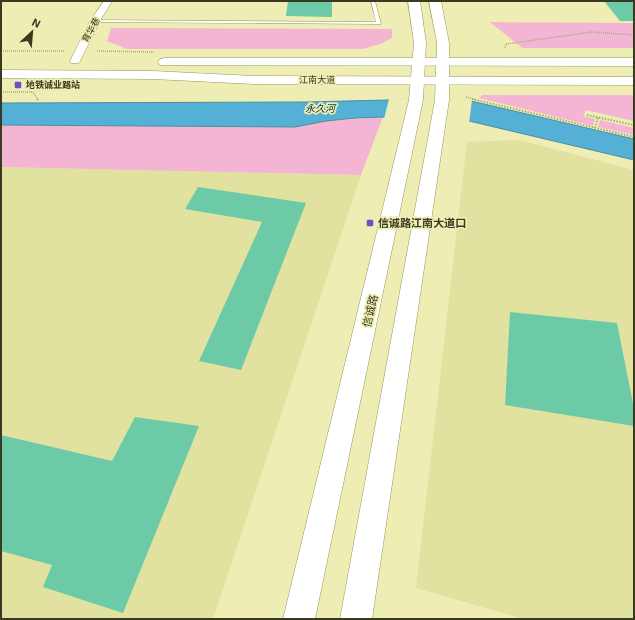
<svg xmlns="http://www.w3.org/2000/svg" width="635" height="620" font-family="'Exo 2','Noto Sans SC',sans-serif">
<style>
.built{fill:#e1e1a0}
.green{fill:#f4b5d4}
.water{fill:#55b0d6;stroke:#4d8da0}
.pier{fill:#ededb4}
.building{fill:#6dcaa7}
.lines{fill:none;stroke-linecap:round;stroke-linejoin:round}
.lane-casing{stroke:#979661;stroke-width:1}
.street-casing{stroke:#979661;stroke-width:1}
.secondary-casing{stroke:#979661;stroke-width:1}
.primary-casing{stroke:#979661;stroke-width:1}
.path-far1{stroke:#a9a97d;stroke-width:1.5;stroke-dasharray:1 1;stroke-linecap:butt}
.path{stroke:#a9a97d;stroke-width:2;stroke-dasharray:1.5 1.5;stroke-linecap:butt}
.lane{fill:#fff;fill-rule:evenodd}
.street{fill:#fff;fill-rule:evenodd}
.secondary{fill:#fff;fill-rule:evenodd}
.primary{fill:#fff;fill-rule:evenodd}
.poi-dot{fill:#6850c9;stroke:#ededb4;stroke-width:1.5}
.labels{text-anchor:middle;stroke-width:3.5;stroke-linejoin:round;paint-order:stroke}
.far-street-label{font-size:9px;fill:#3a3a23;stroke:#ededb4}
.far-poi-label{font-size:9px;font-weight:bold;fill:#3a3a23;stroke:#ededb4;text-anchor:start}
.far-water-label{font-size:10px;font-style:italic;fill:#032f3e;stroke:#ededb4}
.poi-label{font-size:11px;font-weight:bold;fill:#3a3a23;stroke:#ededb4;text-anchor:start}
.street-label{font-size:11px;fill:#3a3a23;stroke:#ededb4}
</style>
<rect width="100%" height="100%" fill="#ededb4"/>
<!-- built -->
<path class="built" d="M519,140L634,170V619H524L416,588L467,142Z
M1,167L361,175L213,619H1Z"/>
<!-- green -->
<path class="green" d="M490,22L634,23V48H522Z
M111,28L392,29V38L380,44L363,49H127L107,41Z
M483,95H634V121L586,110L583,116L595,119L593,126L479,98Z
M383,117L361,175L1,167V125L295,127L326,121Z
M600,120L634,128V135L598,127Z"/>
<!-- water -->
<path class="water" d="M387,100L471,101L634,139V160L469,121L383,117L356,118L326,121L295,127L1,125V103L307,102Z"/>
<!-- pier -->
<path class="pier" d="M389,99L472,100L469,123L384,119Z"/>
<!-- building -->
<path class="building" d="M288,1H332V17L286,16Z
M604,1H634V21H620Z
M198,187L306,203L241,370L199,361L262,222L185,209Z
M510,312L617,323L634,409V426L505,405Z
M135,417L199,426L123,613L43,587L52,565L1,551V435L112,461Z"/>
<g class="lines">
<!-- lane casing -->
<g class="lane-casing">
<path id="lane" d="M371,1H375L381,24L95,22L93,21L95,20L376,22Z"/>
</g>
<!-- street casing -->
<g class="street-casing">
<path id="street" d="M104,1H112L100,21L79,63H71L70,61L90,21Z"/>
</g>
<!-- secondary casing -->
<g class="secondary-casing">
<path id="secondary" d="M408,1H420L426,43L423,100L315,619H283L409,100L414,43Z
M429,1H441L449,43V100L372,619H340L435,100L437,43Z"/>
</g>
<!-- primary casing -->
<g class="primary-casing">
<path id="primary" d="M165,58H634V66L160,65L158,62L160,59Z
M1,70L153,71L254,76L634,77V85L254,84L153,79L1,78Z"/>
</g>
<!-- path-far1 -->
<path class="path-far1" d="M505,48L506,44L592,32L634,35
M1,51H64
M97,51L154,52
M1,92H33L38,100
M466,97L477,100"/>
<!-- path -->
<path class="path" d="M37,99L38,100
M472,99L634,137
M587,115L634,125
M595,128L598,117"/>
<!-- lane -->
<use href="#lane" class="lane"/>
<!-- street -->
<use href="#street" class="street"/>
<!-- secondary -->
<use href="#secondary" class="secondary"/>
<!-- primary -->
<use href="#primary" class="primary"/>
</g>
<!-- markers -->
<g class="poi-dot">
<rect x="14" y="81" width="8" height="8" rx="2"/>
<rect x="366" y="219" width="8" height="8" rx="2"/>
</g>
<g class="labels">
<!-- far-street labels -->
<g class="far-street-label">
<text transform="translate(91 30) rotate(-61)" y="3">育华巷</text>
<text x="317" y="83">江南大道</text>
</g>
<!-- far-poi labels -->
<g class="far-poi-label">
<text x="26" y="88">地铁诚业路站</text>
</g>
<!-- far-water labels -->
<g class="far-water-label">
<text x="320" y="112">永久河</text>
</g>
<!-- poi labels -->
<g class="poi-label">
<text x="378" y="227">信诚路江南大道口</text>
</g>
<!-- street labels -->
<g class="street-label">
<text transform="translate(370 311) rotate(-77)" y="4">信诚路</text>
</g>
</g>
<!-- border -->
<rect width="635" height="620" fill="none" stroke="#3a3a23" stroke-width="4"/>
<!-- north arrow -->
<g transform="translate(32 32) rotate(26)" stroke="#ededb4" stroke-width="3" paint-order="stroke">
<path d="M0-3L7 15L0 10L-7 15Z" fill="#3a3a23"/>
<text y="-6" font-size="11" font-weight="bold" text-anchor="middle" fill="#3a3a23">N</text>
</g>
</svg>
